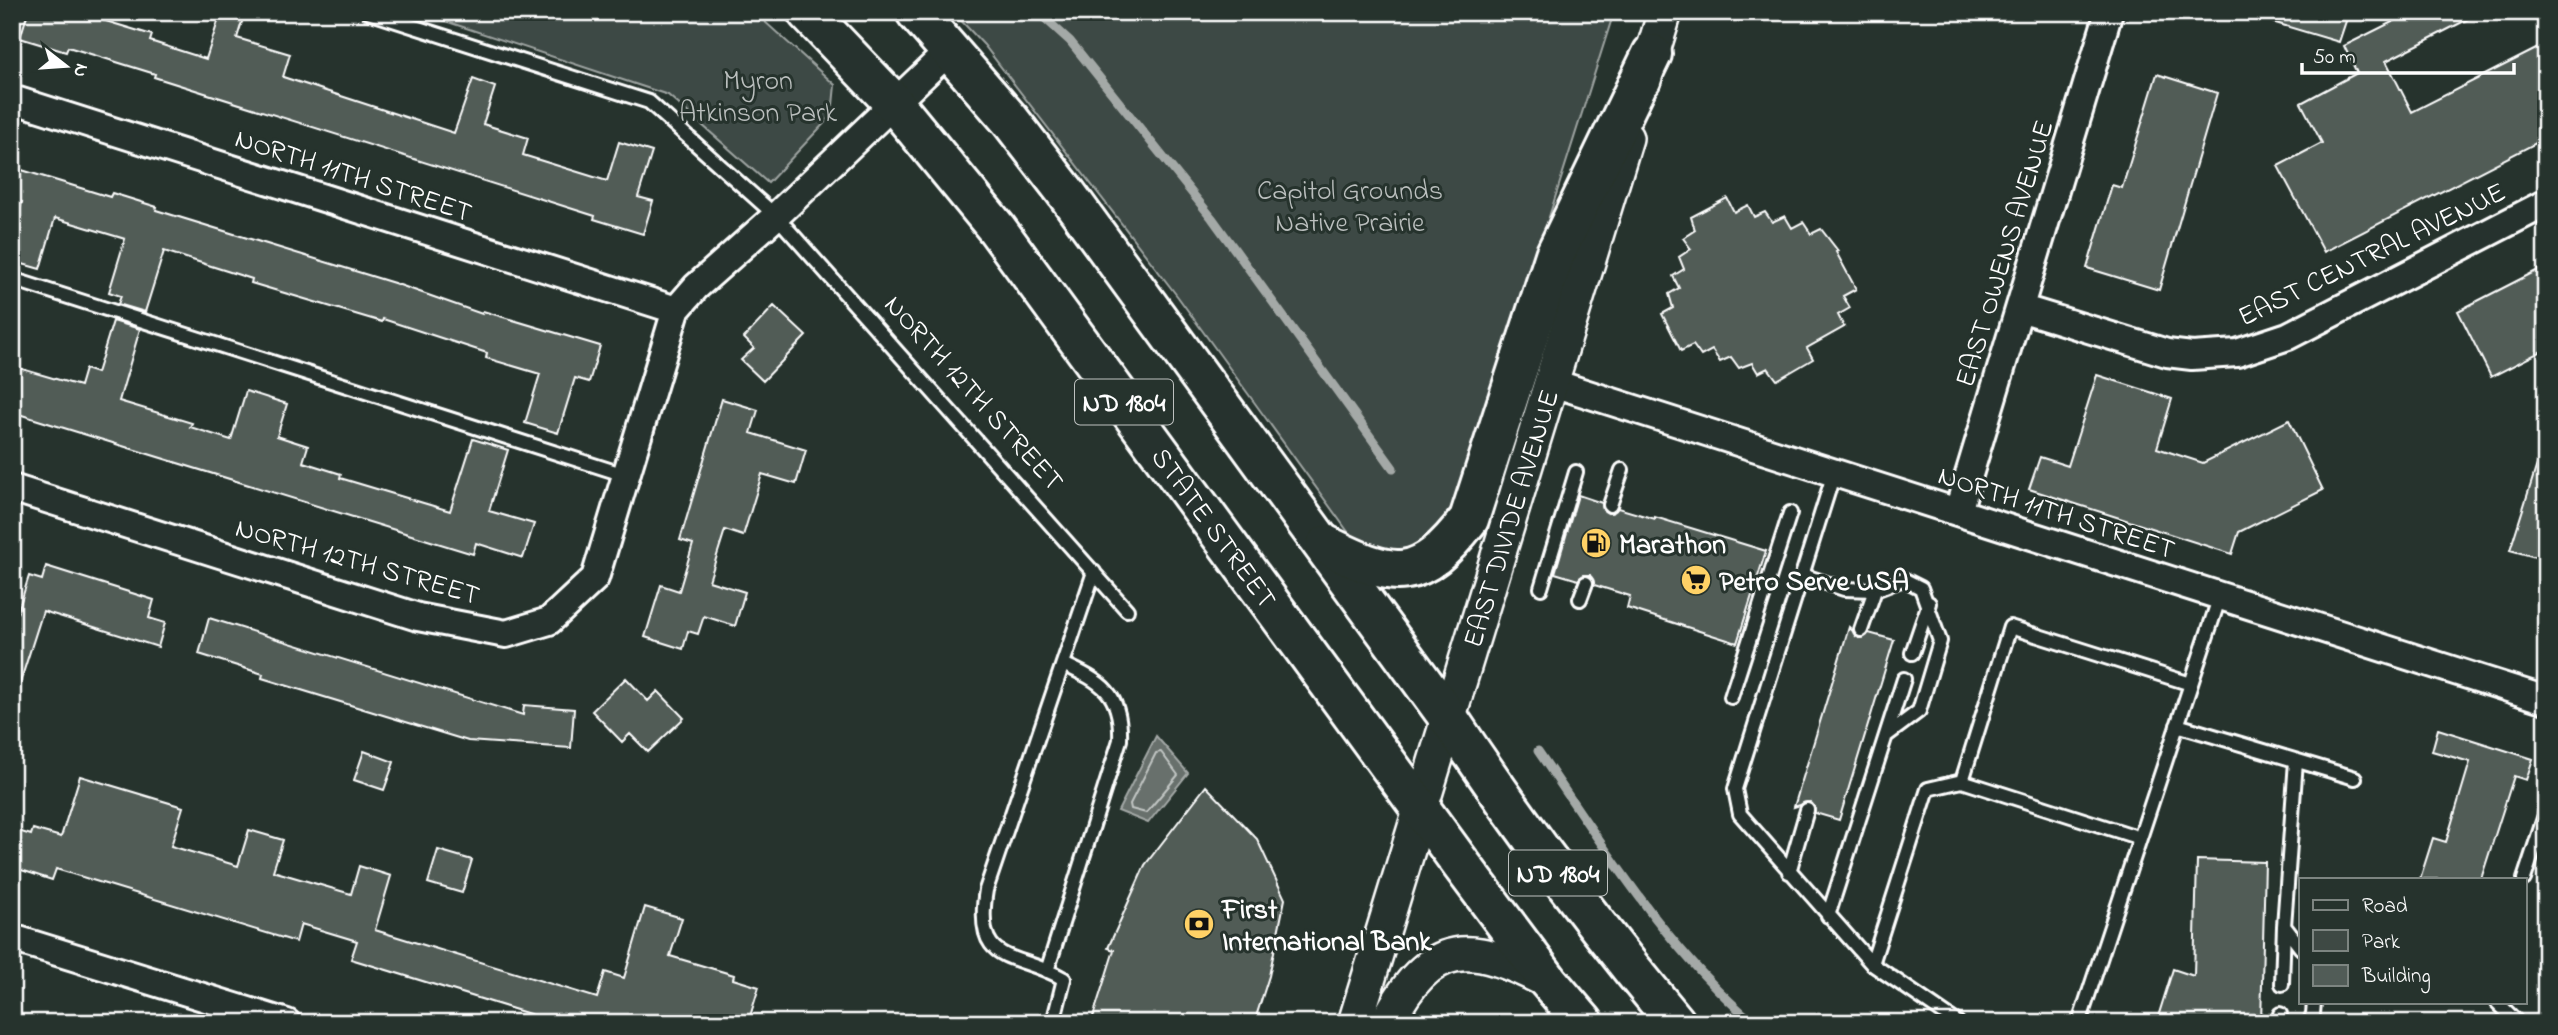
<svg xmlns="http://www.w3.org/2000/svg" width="2558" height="1035" font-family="'Indie Flower',sans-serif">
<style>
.green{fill:#3e4944;stroke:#9ea4a2;stroke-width:2}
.water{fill:#67706c;stroke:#a4a9a7;stroke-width:2}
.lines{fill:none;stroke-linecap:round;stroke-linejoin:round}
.shore{stroke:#c2c6c4;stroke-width:2}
.stream{stroke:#a4a9a7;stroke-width:9}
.building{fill:#515c57;stroke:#fff;stroke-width:2}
.service-casing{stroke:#fff;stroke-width:18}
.minor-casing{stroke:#fff;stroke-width:32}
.tertiary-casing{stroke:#fff;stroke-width:38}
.primary-casing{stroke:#fff;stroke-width:44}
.service{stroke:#26332d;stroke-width:12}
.minor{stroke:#26332d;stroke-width:26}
.tertiary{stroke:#26332d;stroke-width:33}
.primary{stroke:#26332d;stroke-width:38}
.labels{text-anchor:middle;stroke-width:6;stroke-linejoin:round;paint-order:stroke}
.shield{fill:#26332d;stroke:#bec2c0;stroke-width:2}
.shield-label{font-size:26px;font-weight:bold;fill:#fff}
.park-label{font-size:28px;fill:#bbbfbe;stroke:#26332d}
.street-label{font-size:28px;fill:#fff;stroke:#26332d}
.poi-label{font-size:28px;font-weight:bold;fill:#fff;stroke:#26332d;text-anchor:start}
</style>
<rect width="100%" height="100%" fill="#26332d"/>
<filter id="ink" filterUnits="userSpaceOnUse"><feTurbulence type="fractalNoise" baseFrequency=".0143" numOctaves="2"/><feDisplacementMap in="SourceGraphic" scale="14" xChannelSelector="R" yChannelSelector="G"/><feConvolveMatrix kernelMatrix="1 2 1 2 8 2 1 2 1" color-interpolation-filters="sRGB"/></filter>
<g filter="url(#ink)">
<!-- green -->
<path class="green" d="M418,12H754L835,85L832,115L768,183L668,95Z
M953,12H1614L1450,529L1400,564L1359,547L1178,297L984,45Z"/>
<!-- water -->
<path class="water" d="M1156,736L1188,773L1148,823L1118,811Z"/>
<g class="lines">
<!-- shore -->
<path class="shore" d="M1161,752L1178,775L1146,813L1131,809L1130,804L1156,753Z"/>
<!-- stream -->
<path class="stream" d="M1038,12L1070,41L1212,218L1393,468
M1538,751C1603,845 1666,949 1754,1023"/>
</g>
<!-- building -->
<path class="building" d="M28,12H76L152,35L150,41L206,59L221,12H245L237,38L290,54L283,77L454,133L473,79L495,87L483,124L528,138L523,155L607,181L619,142L652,152L638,197L653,201L643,234L594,219L595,216L154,77L155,74L68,47L66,52L20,38Z
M2260,12H2349L2339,42L2259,18Z
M2412,12H2482L2386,61L2412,112L2546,44V138L2324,252L2278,166L2322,143L2301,103L2357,73L2344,46Z
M2157,74L2217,93L2159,290L2087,268L2112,185L2122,188Z
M12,167L110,197L112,193L157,207L156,210L394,283L482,314L483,311L600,346L589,382L575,378L558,433L525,423L540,374L486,358L487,353L383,319L382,322L251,283L252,279L164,251L145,312L118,304L121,296L109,292L125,239L55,218L40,269L12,261V235L22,202L12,199Z
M1727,198L1734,212L1748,205L1754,217L1765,212L1772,222L1785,216L1792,228L1803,222L1811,234L1821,229L1838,251L1836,252L1856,289L1843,296L1850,308L1838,315L1844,327L1807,348L1813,359L1777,380L1768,368L1758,373L1752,363L1739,368L1731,357L1720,362L1712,350L1701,356L1693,345L1681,351L1662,314L1673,308L1669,294L1679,288L1673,276L1684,269L1679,257L1691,249L1683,238L1695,230L1691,217Z
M2546,266V349L2491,377L2458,311Z
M774,306L806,336L763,381L741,360L754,348L744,338Z
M113,321L140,329L119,401L192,423L190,427L231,440L246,391L287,404L277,436L308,446L303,462L341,474L340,478L450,511L473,439L508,450L489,511L534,524L523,558L476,543L473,554L12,412V366L80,386L85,369L97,373Z
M2097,375L2172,399L2157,448L2203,463L2289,420L2323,490L2239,532L2232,554L2029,489L2040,457L2068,466Z
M722,399L758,410L751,433L806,450L796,484L762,474L743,536L725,530L709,581L745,592L735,626L704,616L698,634L688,631L683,649L645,637L661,585L679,591L693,544L680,540Z
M2541,452L2546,453V560L2510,550Z
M1578,495L1602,503L1603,510L1608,513L1618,508L1655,519V517L1766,551L1737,643L1627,608L1630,596L1594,585L1590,575H1584L1578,580L1555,573Z
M46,566L154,600L149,618L165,623L158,647L43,611L17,692L12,691V630L29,576L42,580Z
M209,618L523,715L524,705L574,709L571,748L468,741L262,678L263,674L199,654Z
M1849,627L1859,638L1869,633L1894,640L1839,820L1815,813L1810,802L1794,807Z
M626,678L648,701L658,691L684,718L648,752L630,734L622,742L592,711Z
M2438,729L2533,759L2526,780L2514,776L2481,879H2420L2433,838L2446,842L2470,762L2432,751Z
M364,751L394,762L384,790L354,780Z
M80,776L183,807L171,846L238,866L249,830L283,840L273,871L351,894L359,866L391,876L375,930L597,998L605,972L624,978L645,907L682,918L670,956L734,975L733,979L759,987L748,1023H559L351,959L357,941L301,924L296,942L56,869L52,880L12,867V829L31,835L33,829L61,837Z
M1206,786L1257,839L1285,899L1269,976L1254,1023H1091L1114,950L1108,948L1145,865Z
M438,850L472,860L462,893L428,883Z
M2197,860L2265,862L2261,1023H2156L2173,969L2194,976Z"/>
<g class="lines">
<!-- service casing -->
<g class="service-casing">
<path id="service" d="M368,12L649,102L776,216L1127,610
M12,279L625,475
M1834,473L1735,789L1740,814L1872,964L1958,1023
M1610,505L1622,470
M1802,575L1844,589L1875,590
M1541,588L1576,472
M1580,599L1586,583
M1861,630L1875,590L1903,579L1921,588L1940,641L1919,711L1887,735
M1912,653L1929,603
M1731,697L1790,513
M2177,725L2355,778
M2296,761L2284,926L2301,948
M2140,838L1962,781L2010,627L2191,684
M1789,872L1807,810
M2524,879L2546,812
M1828,916L1904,679
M1872,964L1928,789L1962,781
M1047,971L1120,740C1122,693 1102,682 1063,664
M2282,984L2284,926
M2497,1002L2518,1023
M1053,1023L1064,979C1015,950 973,969 986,890L1094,572
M2079,1023L2220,596
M2280,1023V1014
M2309,1023L2313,1014L2314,1002"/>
</g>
<!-- minor casing -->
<g class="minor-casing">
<path id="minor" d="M12,99L676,310
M2020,308L2167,353L2192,356L2237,353L2288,336L2546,203
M1550,382L2546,700
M12,488L418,617L506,634L549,621L595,578L676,310L696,287L776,216L950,50
M1958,511L2109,12
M12,938L287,1023"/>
</g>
<!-- tertiary casing -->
<g class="tertiary-casing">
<g id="tertiary">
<path d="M1644,80L1665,12"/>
<path id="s1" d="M1355,1023L1626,138"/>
<path d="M1387,1023C1431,937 1471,941 1549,982"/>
</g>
</g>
<!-- primary casing -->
<g class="primary-casing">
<g id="primary">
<path id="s2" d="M807,12L893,102L997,229L1461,864L1549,982L1584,1023"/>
<path d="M916,12L1010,120L1064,190L1448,717C1518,823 1594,925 1676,1023"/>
<path d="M1326,545C1395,580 1419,584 1469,519L1555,255L1652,54"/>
</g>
</g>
<!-- service -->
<use href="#service" class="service"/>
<!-- minor -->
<use href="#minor" class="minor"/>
<!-- tertiary -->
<use href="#tertiary" class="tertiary"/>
<!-- primary -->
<use href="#primary" class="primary"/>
</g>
</g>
<!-- icons -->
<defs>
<g id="fuel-disc" transform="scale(1.575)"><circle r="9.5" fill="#ffd166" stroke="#26332d"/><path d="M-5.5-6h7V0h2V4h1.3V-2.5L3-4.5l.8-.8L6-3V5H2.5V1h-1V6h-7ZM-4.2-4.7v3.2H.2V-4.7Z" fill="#111"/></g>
<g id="supermarket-disc" transform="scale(1.575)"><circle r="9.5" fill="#ffd166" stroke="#26332d"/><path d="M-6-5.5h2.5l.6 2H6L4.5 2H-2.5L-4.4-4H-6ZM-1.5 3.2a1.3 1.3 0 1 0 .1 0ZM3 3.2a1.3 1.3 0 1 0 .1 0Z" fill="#111"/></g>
<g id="bank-disc" transform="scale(1.575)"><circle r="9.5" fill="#ffd166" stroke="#26332d"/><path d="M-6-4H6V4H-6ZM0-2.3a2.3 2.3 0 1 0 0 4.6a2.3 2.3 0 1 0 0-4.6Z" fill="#111"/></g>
</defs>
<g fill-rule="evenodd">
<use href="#fuel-disc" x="1596" y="543"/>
<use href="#supermarket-disc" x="1696" y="580"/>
<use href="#bank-disc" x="1199" y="924"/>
</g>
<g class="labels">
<!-- shield labels -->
<g class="shield">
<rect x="1075" y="379.5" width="98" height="45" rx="5"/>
<rect x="1509" y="850.5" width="98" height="45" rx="5"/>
</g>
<g class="shield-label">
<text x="1124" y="411">ND 1804</text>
<text x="1558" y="882">ND 1804</text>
</g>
<!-- park labels -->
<g class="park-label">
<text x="758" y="89">Myron<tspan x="758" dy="32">Atkinson Park</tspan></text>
<text x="1350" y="199">Capitol Grounds<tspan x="1350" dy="32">Native Prairie</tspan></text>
</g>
<!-- street labels -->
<g class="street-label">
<text transform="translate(354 174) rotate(18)" y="10">NORTH 11TH STREET</text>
<text transform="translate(2003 253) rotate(-73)" y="10">EAST OWENS AVENUE</text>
<text transform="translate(2371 253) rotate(-26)" y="10">EAST CENTRAL AVENUE</text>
<text transform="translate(975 392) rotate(48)" y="10">NORTH 12TH STREET</text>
<text transform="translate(2057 511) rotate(18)" y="10">NORTH 11TH STREET</text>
<text dy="10" stroke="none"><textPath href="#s1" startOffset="528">EAST DIVIDE AVENUE</textPath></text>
<text dy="10" stroke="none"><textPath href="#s2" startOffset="658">STATE STREET</textPath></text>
<text transform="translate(358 560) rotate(16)" y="10">NORTH 12TH STREET</text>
</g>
<!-- poi labels -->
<g class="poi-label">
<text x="1619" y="553">Marathon</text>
<text x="1719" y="590">Petro Serve USA</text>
<text x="1222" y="918">First<tspan x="1222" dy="32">International Bank</tspan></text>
</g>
</g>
<!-- margin -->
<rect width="2558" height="1035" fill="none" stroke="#26332d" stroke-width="42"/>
<rect x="21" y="21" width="2516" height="993" fill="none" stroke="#fff" stroke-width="2.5" filter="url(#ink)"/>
<!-- legend -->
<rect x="2299" y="878" width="228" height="126" fill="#26332d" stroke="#7d8581" stroke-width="2"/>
<rect x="2313" y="900" width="35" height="10" fill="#26332d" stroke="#7d8581" stroke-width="2"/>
<text x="2362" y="912" font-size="21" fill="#ffffff">Road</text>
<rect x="2313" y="930" width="35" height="21" fill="#3e4944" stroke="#7d8581" stroke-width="2"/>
<text x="2362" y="948" font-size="21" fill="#ffffff">Park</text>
<rect x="2313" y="965" width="35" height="21" fill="#515c57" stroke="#7d8581" stroke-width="2"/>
<text x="2362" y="982" font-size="21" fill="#ffffff">Building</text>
<!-- north arrow -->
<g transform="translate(66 66) rotate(107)" stroke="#26332d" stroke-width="5" paint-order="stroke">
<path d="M0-5L12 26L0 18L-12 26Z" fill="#ffffff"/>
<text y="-10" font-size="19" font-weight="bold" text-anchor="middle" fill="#ffffff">N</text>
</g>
<!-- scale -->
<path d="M2302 63v10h212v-10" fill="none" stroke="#ffffff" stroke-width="3.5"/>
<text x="2313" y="63" font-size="21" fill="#ffffff" stroke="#26332d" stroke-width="5" paint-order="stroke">50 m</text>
</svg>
